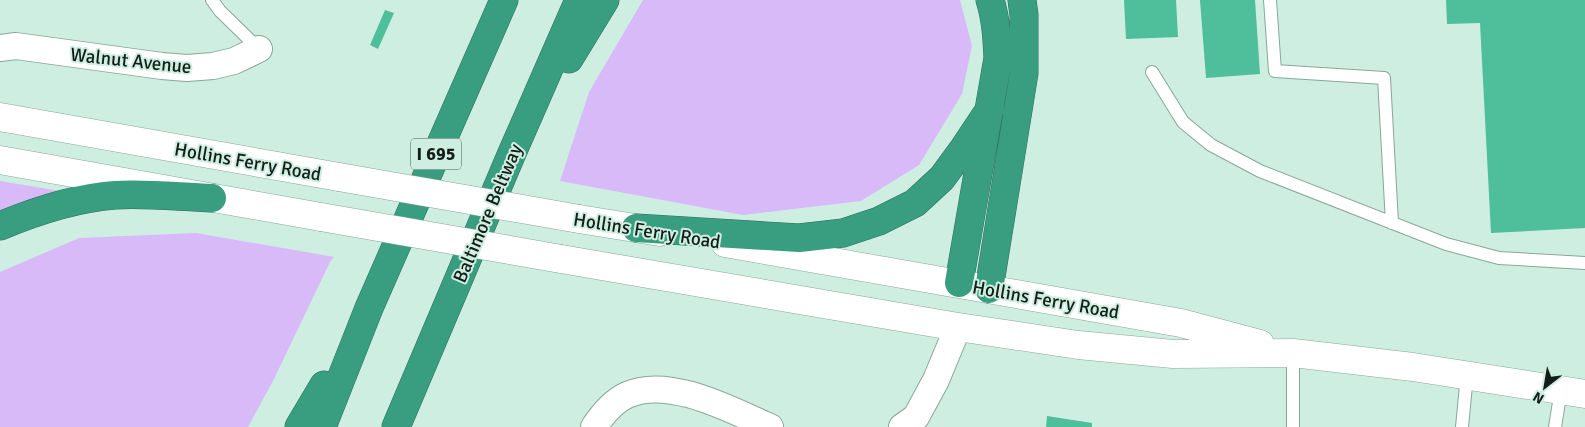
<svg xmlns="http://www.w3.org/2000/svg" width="1585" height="427" font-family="Signika,sans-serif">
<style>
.green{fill:#d8baf8}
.building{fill:#4ebe9b}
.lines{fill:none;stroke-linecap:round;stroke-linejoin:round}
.lane-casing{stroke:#89a69a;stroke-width:14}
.street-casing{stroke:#89a69a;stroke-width:28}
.secondary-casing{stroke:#89a69a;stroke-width:29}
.highway-casing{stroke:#2c715c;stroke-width:29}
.lane{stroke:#fff;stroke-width:12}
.street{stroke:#fff;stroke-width:26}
.secondary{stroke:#fff;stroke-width:28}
.highway{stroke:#399d7f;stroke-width:28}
.secondary-bridge-casing{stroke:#89a69a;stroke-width:29;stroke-linecap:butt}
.secondary-bridge{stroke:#fff;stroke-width:28}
.labels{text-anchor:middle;stroke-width:4;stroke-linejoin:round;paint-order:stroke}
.shield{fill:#cfeee2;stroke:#4b5c56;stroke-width:1}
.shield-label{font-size:18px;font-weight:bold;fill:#131e1a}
.street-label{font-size:19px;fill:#131e1a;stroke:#cfeee2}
</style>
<rect width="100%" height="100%" fill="#cfeee2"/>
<!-- green -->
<path class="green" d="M643,0H960L972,46L962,94L919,165L861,201L743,215L560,181L589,92Z
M0,181L66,192L0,216Z
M196,233L334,257L330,262L274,379L248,427H0V272L79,238Z"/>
<!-- building -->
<path class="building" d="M1124,0H1176L1178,37L1126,39Z
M1200,0H1255L1260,74L1206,78Z
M1446,0H1585V228L1491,233L1480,23L1447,24Z
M385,10L394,13L378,49L370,45Z
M1047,416L1092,423V427H1046Z"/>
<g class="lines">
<!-- lane casing -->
<g class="lane-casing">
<path id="lane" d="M212,0L220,11L259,49
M1270,0L1275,71L1384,78L1392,223
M1152,72L1183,122L1211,145L1260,171L1446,244L1499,258L1585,263
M1293,353V427
M1462,427L1467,375
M1555,427L1561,390"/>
</g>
<!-- street casing -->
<g class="street-casing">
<path id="street" d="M0,48L16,46L162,66L187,68L213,66L234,61L259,49
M594,427C602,415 614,401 627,395C669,376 731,410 770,427
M902,427L916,417L936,380L958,327"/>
</g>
<!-- secondary casing -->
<g class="secondary-casing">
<path id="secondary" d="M0,117L339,177
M0,160L321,217
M579,219L660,232
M725,243L1181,323L1260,344
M561,259L958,327L1078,345L1173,354L1293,353L1413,367L1585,394"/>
</g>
<!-- highway casing -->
<g class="highway-casing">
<path id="highway" d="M569,59L605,0
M0,226C36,211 75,198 115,195C147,193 180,197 212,198
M636,228L799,238L843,233L879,221L915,203L942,178L964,148L990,109
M959,283L998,58C997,38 996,19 990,0
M989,289L1024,73V15L1022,0
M299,427L324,385
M322,427L369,308L504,0
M396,427L512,153L579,0"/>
</g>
<!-- lane -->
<use href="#lane" class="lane"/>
<!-- street -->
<use href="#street" class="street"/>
<!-- secondary -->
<use href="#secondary" class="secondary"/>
<!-- highway -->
<use href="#highway" class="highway"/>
<!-- secondary-bridge casing -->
<g class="secondary-bridge-casing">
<path id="secondary-bridge" d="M339,177L579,219
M321,217L561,259"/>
</g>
<!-- secondary-bridge -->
<use href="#secondary-bridge" class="secondary-bridge"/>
</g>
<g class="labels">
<!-- shield labels -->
<rect class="shield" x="411" y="138.5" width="50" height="31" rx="4"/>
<g class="shield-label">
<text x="436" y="160">I 695</text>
</g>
<!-- street labels -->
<g class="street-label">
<text transform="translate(131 60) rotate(6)" y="7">Walnut Avenue</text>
<text transform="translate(248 161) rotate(10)" y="7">Hollins Ferry Road</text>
<text transform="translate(487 213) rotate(-67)" y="7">Baltimore Beltway</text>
<text transform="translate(647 230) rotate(9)" y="7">Hollins Ferry Road</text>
<text transform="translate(1046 299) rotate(10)" y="7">Hollins Ferry Road</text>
</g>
</g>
<!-- north arrow -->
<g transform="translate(1545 387) rotate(211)" stroke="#cfeee2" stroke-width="4" paint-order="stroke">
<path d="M0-4L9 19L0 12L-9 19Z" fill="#131e1a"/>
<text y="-8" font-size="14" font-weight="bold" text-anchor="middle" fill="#131e1a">N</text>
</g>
</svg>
